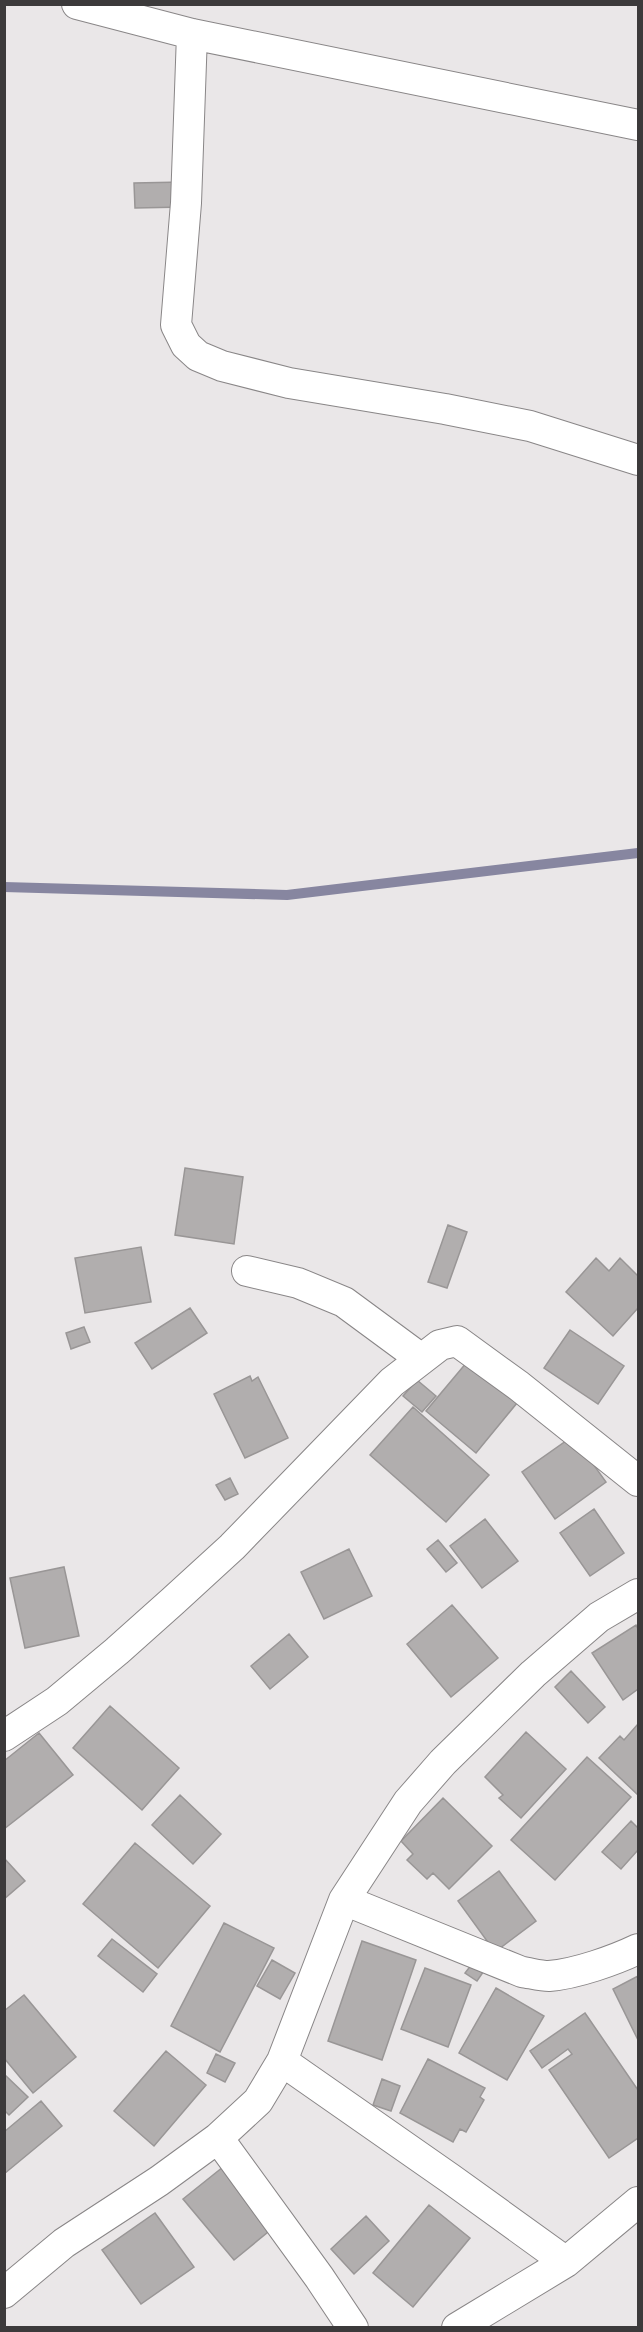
<svg xmlns="http://www.w3.org/2000/svg" width="643" height="2332" font-family="Literata,serif">
<style>
.lines{fill:none;stroke-linecap:round;stroke-linejoin:round}
.stream{stroke:#8786a0;stroke-width:10}
.building{fill:#b1aeae;stroke:#999696;stroke-width:1.5}
.minor-casing{stroke:#898687;stroke-width:32}
.minor{stroke:#fff;stroke-width:30}
</style>
<rect width="100%" height="100%" fill="#eae7e8"/>
<g class="lines">
<!-- stream -->
<path class="stream" d="M4,887L287,895L638,853"/>
</g>
<!-- building -->
<path class="building" d="M183,182L184,207L135,208L134,183Z
M185,1168L243,1177L234,1244L175,1235Z
M448,1225L467,1232L447,1288L428,1282Z
M141,1247L151,1302L85,1313L75,1258Z
M596,1258L609,1271L620,1258L638,1276V1308L613,1336L566,1292Z
M190,1308L207,1333L152,1369L135,1343Z
M84,1327L90,1342L71,1349L66,1333Z
M570,1330L624,1366L598,1404L544,1368Z
M467,1362L517,1403L476,1453L426,1411Z
M250,1376L252,1381L258,1377L288,1438L245,1458L214,1394Z
M417,1380L436,1396L422,1412L403,1396Z
M413,1407L489,1475L446,1522L370,1455Z
M573,1436L606,1482L555,1519L522,1472Z
M230,1478L238,1494L225,1500L216,1485Z
M594,1509L624,1553L590,1576L560,1533Z
M485,1519L518,1561L482,1588L450,1546Z
M438,1540L457,1563L446,1572L427,1549Z
M349,1549L372,1596L324,1619L301,1572Z
M64,1567L79,1636L25,1648L10,1578Z
M452,1605L498,1658L451,1697L407,1644Z
M636,1625L638,1629V1689L623,1700L592,1653Z
M289,1634L308,1657L270,1689L251,1666Z
M571,1671L605,1707L588,1723L555,1687Z
M110,1706L179,1768L142,1810L73,1748Z
M638,1724V1795L599,1758L620,1736L624,1740Z
M526,1732L566,1769L521,1818L499,1798L503,1795L485,1777Z
M39,1733L73,1775L4,1829V1761Z
M587,1757L631,1797L555,1880L511,1840Z
M180,1795L221,1834L193,1864L152,1825Z
M443,1798L492,1846L449,1889L433,1873L427,1879L407,1860L413,1854L401,1841Z
M631,1821L638,1828V1850L621,1869L602,1852Z
M135,1843L210,1906L158,1968L83,1904Z
M4,1858L25,1881L4,1899Z
M499,1871L536,1921L495,1952L458,1901Z
M224,1923L274,1948L220,2052L171,2026Z
M112,1939L157,1974L143,1992L98,1956Z
M362,1941L416,1960L382,2060L328,2041Z
M272,1960L295,1973L280,1999L257,1986Z
M475,1960L486,1968L477,1981L465,1973Z
M425,1968L471,1985L448,2047L401,2029Z
M638,1976V2040L613,1989Z
M496,1988L544,2016L507,2080L459,2053Z
M24,1995L76,2057L33,2093L4,2058V2011Z
M585,2013L638,2090V2138L609,2158L549,2070L572,2054L568,2049L542,2068L530,2051Z
M166,2051L206,2085L154,2146L114,2111Z
M216,2054L235,2063L225,2082L207,2073Z
M428,2059L485,2088L480,2097L484,2100L466,2132L460,2129L453,2142L400,2113Z
M4,2074L28,2097L9,2115L4,2110Z
M382,2079L400,2086L391,2111L373,2105Z
M41,2101L62,2126L4,2174V2132Z
M223,2167L273,2228L234,2260L183,2199Z
M429,2205L470,2238L413,2307L373,2273Z
M155,2213L194,2267L141,2304L102,2250Z
M366,2216L389,2241L354,2274L331,2249Z"/>
<g class="lines">
<!-- minor casing -->
<g class="minor-casing">
<path id="minor" d="M77,4L192,34L638,125
M192,34L186,203L176,325L186,345L198,356L222,366L289,383L445,409L530,426L638,460
M247,1271L298,1283L344,1302L420,1358
M4,1736L57,1701L117,1651L173,1601L232,1547L392,1382L440,1345L457,1341L519,1386L638,1481
M344,1900L522,1972C530,1973 540,1976 549,1976C576,1974 615,1960 638,1949
M282,2061L451,2179L566,2262
M218,2138L319,2277L353,2328
M4,2293L64,2243L159,2181L218,2138L258,2101L282,2061L344,1900L408,1802L443,1762L533,1674L599,1617L638,1594
M457,2328L566,2262L638,2202"/>
</g>
<!-- minor -->
<use href="#minor" class="minor"/>
</g>
<!-- border -->
<rect width="643" height="2332" fill="none" stroke="#3c3a3b" stroke-width="12"/>
</svg>
